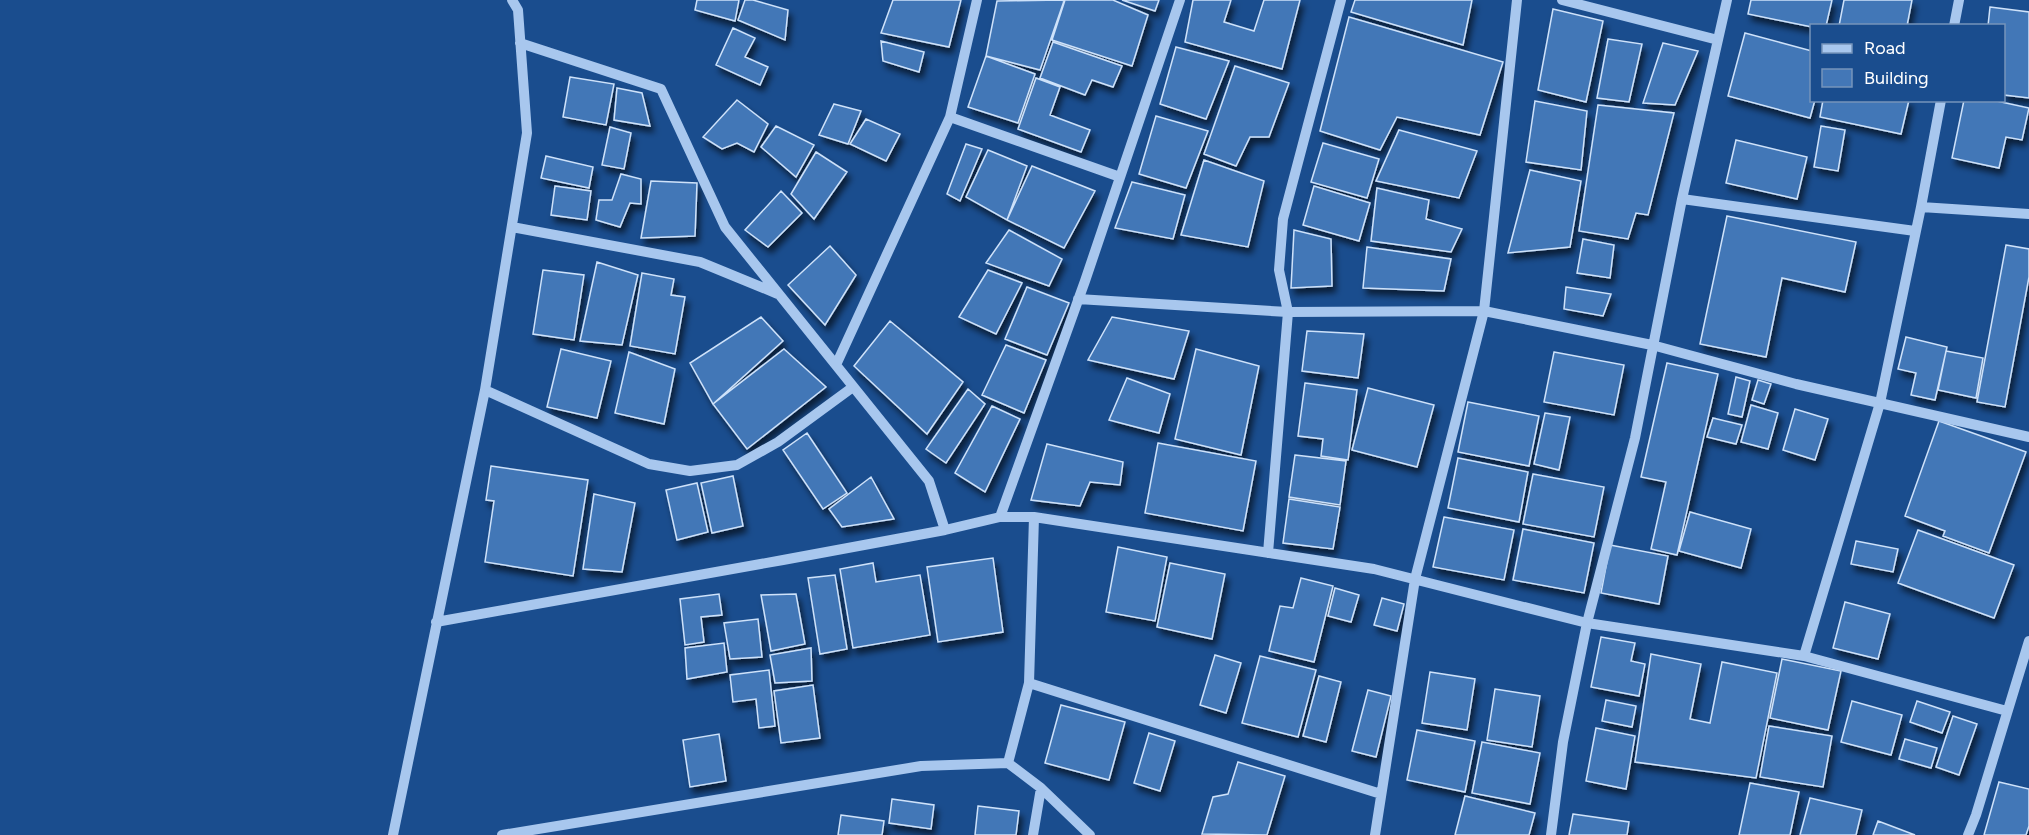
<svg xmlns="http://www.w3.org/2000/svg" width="2029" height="835" font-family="Figtree,sans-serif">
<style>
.building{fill:#4377b7;stroke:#cee2fa;stroke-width:1.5;filter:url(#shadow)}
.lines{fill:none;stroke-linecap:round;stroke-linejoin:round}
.minor{stroke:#a8c7ee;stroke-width:10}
</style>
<defs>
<filter id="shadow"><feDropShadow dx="3.5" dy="6" stdDeviation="3" flood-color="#0009"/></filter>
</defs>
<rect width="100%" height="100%" fill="#1a4d8e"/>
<!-- building -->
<path class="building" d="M697,0H739L735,21L695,10Z
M745,0H753L788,10L785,40L738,20Z
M893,0H961L949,47L881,33Z
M1062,0L1064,1L1040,70L986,56L997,1Z
M1065,0H1113L1148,15L1132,66L1052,40Z
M1122,0H1159L1155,11Z
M1193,0H1231L1224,22L1254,31L1264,0H1300L1282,69L1185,42Z
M1355,0H1472L1463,45L1351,12Z
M1751,0H1832L1826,26L1812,27L1748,14Z
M1844,0H1912L1907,26H1839Z
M1990,7L2029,12V98L2004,95V26H1988Z
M1553,9L1603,21L1586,102L1538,90Z
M1349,17L1503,62L1480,135L1397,117L1380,150L1320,131Z
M733,28L755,38L745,57L768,67L760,85L716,65Z
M1745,33L1812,51V100H1815L1810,118L1728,96Z
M1608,39L1642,44L1629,102L1597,98Z
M881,41L924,52L919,72L883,61Z
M1053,42L1122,66L1113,87L1092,80L1085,95L1040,78Z
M1663,43L1698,51L1675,105L1643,103Z
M1176,47L1229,61L1206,119L1160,104Z
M986,56L1035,74L1018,123L968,107Z
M1235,66L1289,83L1269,137H1250L1236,166L1204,154Z
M570,77L614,84L606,125L563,117Z
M1036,78L1060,87L1050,115L1090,130L1081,152L1018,129Z
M617,88L642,93L650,126L614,120Z
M737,100L768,124L754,152L737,143L722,149L703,137Z
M1823,100H1909L1901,134L1820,117Z
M1964,100H1992L2029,108L2022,140L2006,137L1999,168L1952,158Z
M1535,101L1587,111L1581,170L1526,162Z
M834,104L861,111L848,144L819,135Z
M1598,105L1674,113L1648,215L1636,213L1628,239L1579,231Z
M1156,116L1208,131L1186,188L1139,174Z
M866,119L900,134L886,161L850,144Z
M776,126L814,145L796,177L761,147Z
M1821,126L1845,130L1838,171L1814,167Z
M610,127L631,133L624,169L602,165Z
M1399,130L1477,151L1459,198L1376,181Z
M1736,140L1807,157L1797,199L1726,183Z
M1323,143L1379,159L1367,198L1311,182Z
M966,144L982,149L960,201L947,194Z
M988,150L1027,166L1007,220L966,197Z
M816,152L847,172L814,219L791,194Z
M546,156L593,167L589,188L541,178Z
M1204,160L1264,181L1248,247L1181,235Z
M1032,166L1095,191L1064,248L1007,220Z
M1530,170L1581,181L1570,247L1508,253Z
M621,174L641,179V204L630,203L620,227L596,220L599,200H612Z
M651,181L697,183L695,236L641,238Z
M1132,182L1185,195L1173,239L1115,228Z
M555,186L591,191L587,220L551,215Z
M1314,186L1370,203L1359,241L1303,225Z
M1377,188L1429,200L1426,219L1462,229L1451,252L1371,241Z
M781,191L802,213L768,247L745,230Z
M1727,216L1856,242L1845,292L1782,278L1766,357L1700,344Z
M1009,230L1062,259L1049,286L986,263Z
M1294,230L1331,239L1332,286L1291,288Z
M1583,239L1614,245L1610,278L1577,273Z
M2006,245L2029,249V277L2005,407L1977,402Z
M830,246L856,275L825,325L788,285Z
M1367,247L1451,259L1444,291L1363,288Z
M597,262L638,275L622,345L580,341Z
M543,270L584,275L574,340L533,334Z
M988,270L1022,283L996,334L959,317Z
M642,273L674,279L671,295L685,297L675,354L630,346Z
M1027,287L1069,303L1047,355L1005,339Z
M1566,287L1611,294L1603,316L1564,309Z
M761,317L783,341L713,404L690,363Z
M1112,317L1189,331L1174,379L1088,360Z
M890,321L963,382L927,434L854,366Z
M1307,331L1364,334L1358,378L1302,371Z
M1906,337L1947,347L1935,400L1911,395L1916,373L1898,369Z
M1006,345L1046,360L1024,413L982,395Z
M561,349L611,361L597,418L547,407Z
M784,349L826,387L747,449L713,404Z
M1196,349L1259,366L1241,455L1175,439Z
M1946,351L1983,358L1976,398L1938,390Z
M629,352L675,369L664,424L615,413Z
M1554,352L1624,365L1614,415L1544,402Z
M1667,363L1718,374L1677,555L1651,549L1666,482L1641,477Z
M1736,377L1750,381L1742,417L1728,414Z
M1127,378L1170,394L1159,433L1109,420Z
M1758,380L1771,384L1764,404L1752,400Z
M1305,383L1357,390L1348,460L1321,456L1323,439L1298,436Z
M1368,388L1434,405L1417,467L1352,450Z
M968,389L985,404L946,463L926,449Z
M1468,402L1539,416L1529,466L1458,452Z
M1751,405L1778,413L1768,449L1741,442Z
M992,406L1020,419L985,492L955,473Z
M1795,409L1828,419L1815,460L1783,450Z
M1545,413L1570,417L1559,470L1534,464Z
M1713,418L1742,425L1736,444L1707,437Z
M1939,421L2026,452L1989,553L1943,536L1945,531L1905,516Z
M807,433L847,493L823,509L783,450Z
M1158,443L1256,461L1243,531L1145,513Z
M1047,444L1123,462L1120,485L1090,482L1080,506L1031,500Z
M1295,455L1346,461L1340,505L1289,497Z
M1458,458L1528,472L1519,522L1448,508Z
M491,466L588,480L573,576L485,562L494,501L486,500Z
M1533,474L1604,487L1594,537L1523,524Z
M733,476L743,526L712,533L701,483Z
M871,477L894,519L842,527L829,509Z
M697,483L708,532L677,540L666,490Z
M594,494L635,503L622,572L583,569Z
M1289,499L1340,507L1333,549L1283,543Z
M1690,512L1751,529L1741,568L1679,551Z
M1444,517L1514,530L1504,580L1433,567Z
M1523,529L1594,543L1584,593L1513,580Z
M1918,530L2014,565L1994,618L1898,583Z
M1856,541L1898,549L1893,572L1851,564Z
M1610,545L1668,556L1659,604L1601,593Z
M1118,547L1167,557L1155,621L1106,612Z
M993,558L1003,632L938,642L927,567Z
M873,563L876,582L920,575L930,635L853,648L840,569Z
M1170,563L1225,574L1212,639L1157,627Z
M835,575L847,649L820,654L808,578Z
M1301,578L1333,586L1314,662L1269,651L1280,606L1293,608Z
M1335,588L1359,595L1351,622L1328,616Z
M719,594L722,615L701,617L704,642L685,645L680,599Z
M796,594L805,644L771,651L761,595Z
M1382,598L1404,604L1397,631L1374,625Z
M1845,602L1890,614L1878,659L1833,648Z
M758,619L762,657L730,659L724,623Z
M1601,637L1635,643L1631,661L1645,664L1639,696L1591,687Z
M724,643L727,672L687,679L685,648Z
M811,648L812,681L775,683L770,655Z
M1651,654L1701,664L1690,719L1710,723L1722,662L1777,673L1756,778L1635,762Z
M1215,655L1241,663L1226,713L1200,705Z
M1260,656L1316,670L1298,737L1242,723Z
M1782,659L1841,671L1828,730L1770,718Z
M769,670L775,726L759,728L756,699L733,702L730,675Z
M1430,672L1475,679L1467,730L1422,723Z
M1319,676L1341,682L1326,742L1303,736Z
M813,685L820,738L781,743L774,691Z
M1495,689L1540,696L1532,747L1487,740Z
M1368,690L1391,696L1376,757L1352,751Z
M1606,700L1636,706L1632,727L1602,721Z
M1852,701L1902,715L1891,755L1841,742Z
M1917,701L1950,712L1942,733L1910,722Z
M1061,705L1125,722L1109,780L1045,763Z
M1953,716L1977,724L1959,775L1936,767Z
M1769,726L1832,736L1823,787L1760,777Z
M1596,728L1635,736L1626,789L1586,781Z
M1417,730L1475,741L1465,792L1407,780Z
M1149,733L1175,741L1160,791L1134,783Z
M719,734L726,781L690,787L683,740Z
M1905,739L1937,748L1931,768L1899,759Z
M1482,742L1540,753L1530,804L1472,793Z
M1238,762L1285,776L1267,835L1202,834L1213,797L1228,794Z
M1999,782L2029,789V826L2026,835H1984Z
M1750,783L1799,792L1790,835H1739Z
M1465,796L1535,813L1529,835H1455Z
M1810,798L1862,810L1856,835H1800Z
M892,799L934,805L931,829L889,823Z
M978,806L1019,811L1016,835H975Z
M1573,814L1629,822L1627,835H1569Z
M841,815L884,821L882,835H838Z
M1878,821L1915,835H1873Z"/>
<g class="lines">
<!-- minor -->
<path class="minor" d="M1562,0L1718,40
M1954,26L1959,0
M520,43L661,89L725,227L929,481L945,530
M950,117L977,0
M1682,199L1915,231
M1921,207L2029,214
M512,227L700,262L778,294
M1078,299L1288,312L1484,311L1652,345L1796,384L2029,437
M836,365L950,117L1120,177
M485,390L649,464L690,471L737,465L778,442L853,387
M1000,517L1085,281L1180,0
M1268,553L1288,312L1279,270L1283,219L1341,0
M436,622L783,560L945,530L1000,517H1034L1374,569L1587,623L1804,656L2007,711
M1804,656L1880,403L1921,207L1941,100
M1029,683L1381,794
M1008,763L1029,683L1034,517
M393,835L485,390L527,133L518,10L512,0
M502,835L921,766L1008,763L1041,788L1090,835
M1033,835L1041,788
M1375,835L1415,579L1484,311L1517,0
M1551,835L1563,742L1587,623L1635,438L1682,199L1727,0
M1968,835L1976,815L2029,641"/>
</g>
<!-- legend -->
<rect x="1810" y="24" width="195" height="78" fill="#1a4d8e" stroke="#7694bb" stroke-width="1.5"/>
<rect x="1822" y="44" width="30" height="9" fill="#a8c7ee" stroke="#7694bb" stroke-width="1.5"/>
<text x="1864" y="54" font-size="18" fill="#ffffff">Road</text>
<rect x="1822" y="69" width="30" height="18" fill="#4377b7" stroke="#7694bb" stroke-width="1.5"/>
<text x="1864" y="84" font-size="18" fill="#ffffff">Building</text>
</svg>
